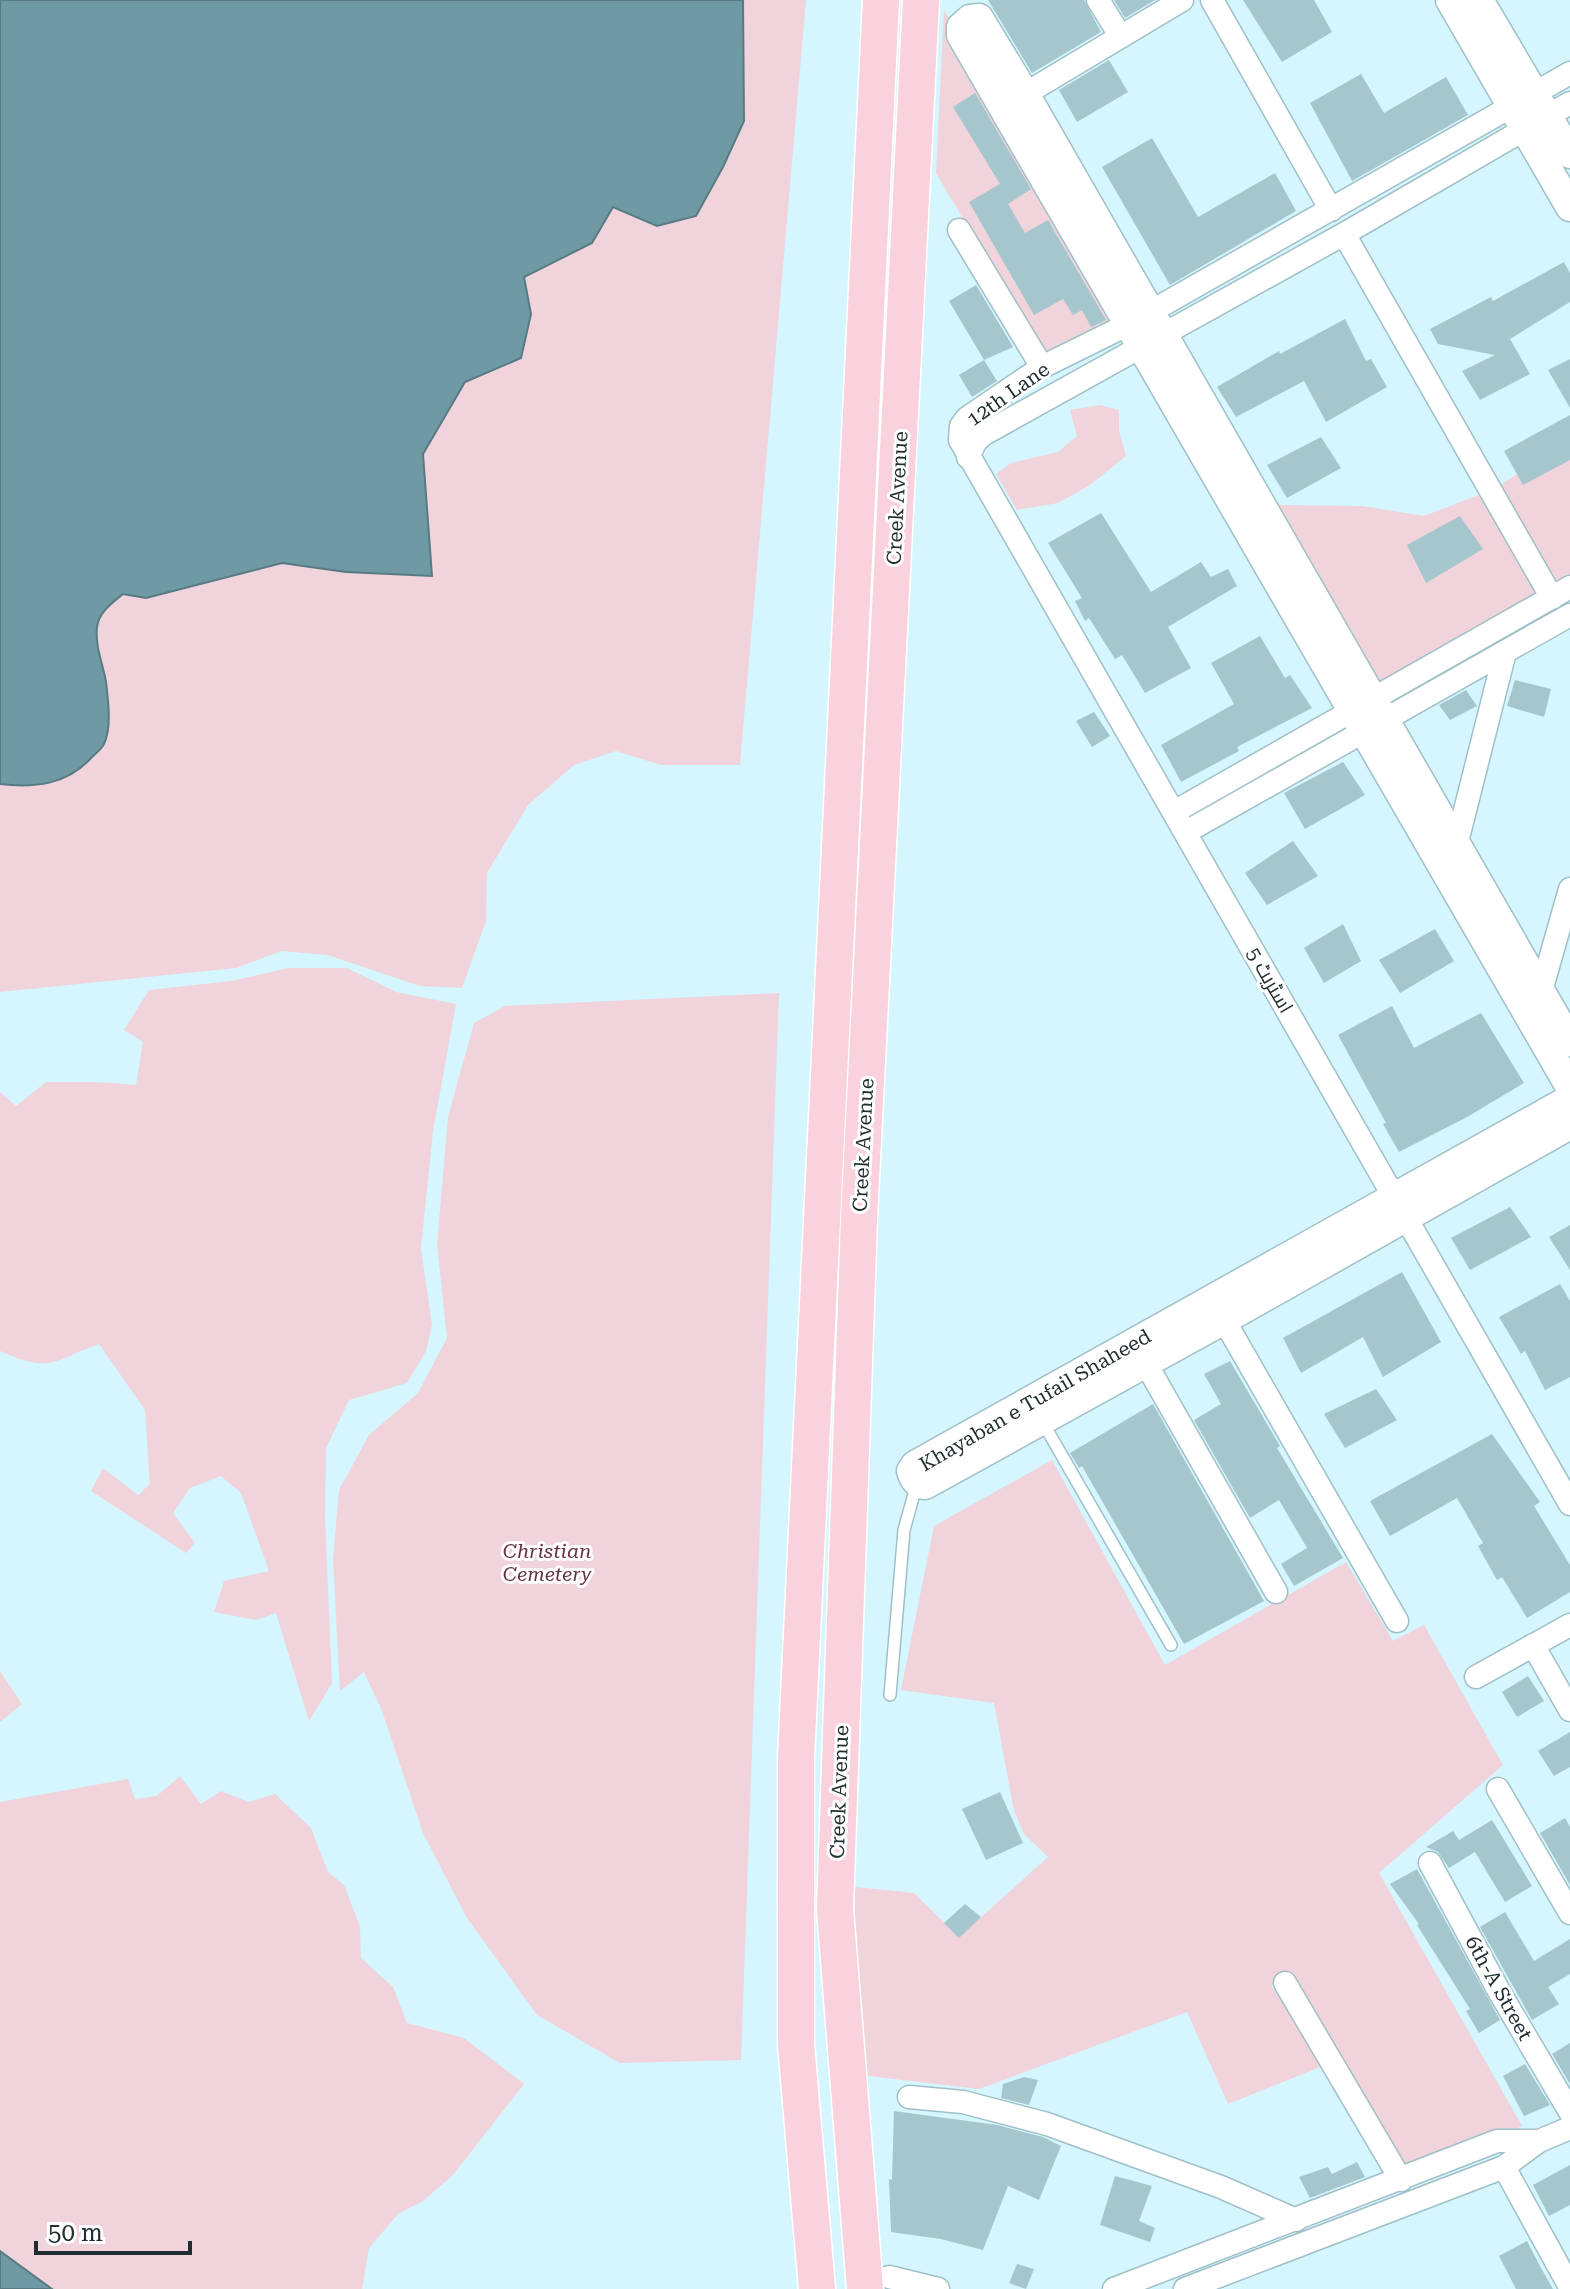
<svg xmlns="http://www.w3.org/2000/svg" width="1570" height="2289" font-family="'Roboto Serif',Cairo,serif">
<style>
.green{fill:#f0d3db}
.water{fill:#6f9aa4;stroke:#587a82;stroke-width:2}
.building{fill:#a6c6cd}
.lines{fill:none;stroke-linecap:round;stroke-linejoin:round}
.service-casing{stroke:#a0c0c8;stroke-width:14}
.minor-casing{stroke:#a0c0c8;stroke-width:25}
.tertiary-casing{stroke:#a0c0c8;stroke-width:31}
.primary-casing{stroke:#fff;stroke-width:39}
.service{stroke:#fff;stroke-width:11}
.minor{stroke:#fff;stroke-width:22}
.tertiary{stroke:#fff;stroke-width:28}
.primary{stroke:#f9d2de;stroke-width:36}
.labels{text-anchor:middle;stroke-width:6;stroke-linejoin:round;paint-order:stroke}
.street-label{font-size:20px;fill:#212e31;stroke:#fff}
.park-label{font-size:20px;font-style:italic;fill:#663144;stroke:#fff}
</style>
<rect width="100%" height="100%" fill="#d5f6fe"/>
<!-- green -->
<path class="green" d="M743,0H806L740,765H661L616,751L574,765L528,805L487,873L486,921L462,988L420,986L328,955L282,951L236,968L0,992V784L25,787L104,744C108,723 109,704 106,682C100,640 83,626 123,594L147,597L282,563L346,572L432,576L422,454L465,382L521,358L531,314L524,277L592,243L613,207L657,226L696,216L723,167L744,121Z
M944,10L1120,318L1046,359L936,173Z
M1100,405L1119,410V431L1126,456L1090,485L1058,503L1017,510L996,474L1011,463L1058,452L1077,436L1070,410Z
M1570,442V577L1556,585L1498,486Z
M1479,495L1539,594L1379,685L1279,505L1362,506L1424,516Z
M289,968H347L396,992L456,1004L433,1131L421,1248L432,1325L426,1351L407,1383L349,1400L326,1448L325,1518L332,1683L309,1721L276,1613L256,1620L214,1612L224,1581L269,1571L241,1493L221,1476L190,1488L173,1513L195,1543L186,1553L91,1491L103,1468L138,1495L150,1484L145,1410L99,1344C51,1361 52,1374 0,1351V1092L16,1106L46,1082H98L136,1085L143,1042L124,1030L149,990L231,981Z
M779,993L741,2060L620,2063L537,2015L467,1918L423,1833L382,1711L364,1672L340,1691L333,1560L339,1490L369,1435L418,1393L447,1338L437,1244L448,1117L474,1023L505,1006Z
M1052,1460L1165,1665L1346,1562L1393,1641L1424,1625L1503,1765L1379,1873L1522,2126L1402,2168L1287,1978L1271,1985L1323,2066L1228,2104L1187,2012L979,2089L868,2076L861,2019L853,2006L855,1887L914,1893L959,1937L1048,1857L1024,1834L1014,1811L994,1703L901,1690L934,1526Z
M0,1671L22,1704L0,1722Z
M180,1776L201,1804L221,1791L249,1802L275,1794L311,1828L328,1872L344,1885L360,1927L361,1958L393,1987L407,2023L464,2038L524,2084L452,2176L423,2201L398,2214L369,2248L362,2289H52L0,2251V1802L128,1779L135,1799L157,1796Z"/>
<!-- water -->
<path class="water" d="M0,0H743L744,121L723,167L696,216L657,226L613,207L592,243L524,277L531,314L521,358L465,382L423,454L432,576L346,572L282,563L146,598L123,594C112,603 99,612 97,627C95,647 103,664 106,682C108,700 112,727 104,744C102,749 95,754 91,758C67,785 34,788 0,784Z
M0,2251L52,2289H0Z"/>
<!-- building -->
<path class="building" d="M988,0H1084L1101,32L1032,73Z
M1114,0H1155L1125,18Z
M1243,0H1314L1332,32L1282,62Z
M1109,60L1128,92L1077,122L1059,90Z
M1361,74L1384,113L1446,77L1468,115L1352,181L1310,103Z
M975,93L1031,189L1008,204L1025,233L1048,220L1106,320L1091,327L1082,310L1073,315L1063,299L1034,315L969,202L1000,184L953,107Z
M1152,138L1198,217L1275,173L1296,211L1170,285L1102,167Z
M1564,262L1570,273V302L1510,339L1530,374L1480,400L1462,371L1495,355L1438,344L1430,329L1491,297L1493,301Z
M976,285L1013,347L984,360L949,301Z
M1345,319L1366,361L1371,359L1387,387L1326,422L1304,381L1236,417L1217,387L1279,351L1280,354Z
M1570,359V408L1548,370Z
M984,360L997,381L972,397L959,375Z
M1570,415V460L1523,485L1504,451Z
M1321,437L1341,468L1287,498L1267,465Z
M1101,513L1151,592L1201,562L1211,577L1228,569L1237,586L1168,627L1191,668L1145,693L1122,655L1115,659L1089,618L1085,621L1075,601L1082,598L1048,543Z
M1460,516L1483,549L1426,583L1407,545Z
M1260,636L1285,678L1290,675L1312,708L1237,747L1239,751L1181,782L1161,745L1234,704L1211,663Z
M1515,680L1551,689L1544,717L1507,706Z
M1466,690L1477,706L1450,720L1439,705Z
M1094,712L1110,736L1092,747L1076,721Z
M1343,762L1365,795L1305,829L1284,793Z
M1293,841L1318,876L1267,905L1245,873Z
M1343,924L1361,961L1324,983L1304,948Z
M1435,929L1454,961L1400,993L1379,960Z
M1392,1006L1414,1048L1481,1013L1524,1083L1467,1117L1399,1152L1383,1124L1386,1123L1338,1035Z
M1510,1207L1531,1237L1470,1270L1451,1238Z
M1570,1225V1270L1549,1237Z
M1402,1272L1441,1342L1383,1377L1363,1337L1301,1373L1283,1338Z
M1560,1284L1570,1301V1377L1545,1390L1525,1351L1521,1354L1499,1317Z
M1230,1361L1280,1446L1277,1448L1343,1558L1294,1586L1281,1564L1307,1548L1279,1500L1250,1518L1194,1420L1221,1404L1204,1374Z
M1376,1389L1397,1420L1345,1448L1324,1414Z
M1153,1404L1264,1601L1184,1644L1082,1466L1079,1468L1070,1453Z
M1492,1434L1540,1502L1534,1506L1570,1565V1592L1527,1618L1502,1577L1497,1580L1478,1546L1483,1543L1457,1498L1390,1536L1370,1501Z
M1528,1676L1544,1701L1517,1717L1502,1692Z
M1570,1732V1767L1554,1776L1538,1751Z
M1000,1792L1023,1843L986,1860L962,1809Z
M1565,1818L1570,1827V1885L1540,1833Z
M1492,1820L1532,1886L1505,1902L1475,1852L1449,1868L1438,1852L1426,1847L1453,1831L1459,1840Z
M1417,1869L1500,2020L1479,2033L1466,2011L1470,2009L1417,1925L1419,1924L1390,1884Z
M965,1904L981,1917L959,1938L944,1923Z
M1505,1912L1534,1961L1570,1939V1974L1548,1987L1559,2004L1532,2020L1480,1927Z
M1570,2043V2084L1552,2054Z
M1525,2064L1550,2105L1524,2116L1503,2076Z
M1024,2077L1038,2080L1029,2105L1001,2098L1003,2084Z
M894,2111L997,2125L1043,2137L1061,2146L1039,2200L1008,2186L983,2250L941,2239L891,2232L889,2179L892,2180Z
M1357,2162L1365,2177L1310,2198L1299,2177L1328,2167L1332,2174Z
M1570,2165V2205L1549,2216L1533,2185Z
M1115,2176L1152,2186L1139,2221L1155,2228L1150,2242L1100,2225Z
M1527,2241L1541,2268L1553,2289H1516L1499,2256Z
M1017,2264L1034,2269L1026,2289L1009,2283Z"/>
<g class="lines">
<!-- service casing -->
<g class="service-casing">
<path id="service" d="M1042,1421L1171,1645
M890,1695L904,1530L917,1483"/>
</g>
<!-- minor casing -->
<g class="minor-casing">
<path id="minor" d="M1098,0L1121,37
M1212,0L1331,210
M1570,73L1129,324L1042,367L967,418L961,426L960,440L1570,1504
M1025,94L1182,0
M959,230L1042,367
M1344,234L1552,598
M968,457L976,441L984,434L1344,234L1570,103
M1174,812L1570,587
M1186,832L1570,615
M1457,842L1505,652
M1541,991L1570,889
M1224,1320L1397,1621
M1145,1362L1276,1592
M1533,1645L1570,1710
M1476,1677L1570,1625
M1498,1789L1570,1913
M1430,1863L1500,1993L1570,2112
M1285,1983L1401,2180
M909,2097L963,2102L1047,2124L1221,2187L1296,2220
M1504,2167L1570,2287
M889,2277L938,2289
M1114,2289L1497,2141H1539
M1185,2289L1504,2167L1539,2141L1570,2128"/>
</g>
<!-- tertiary casing -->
<g class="tertiary-casing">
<path id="tertiary" d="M1450,0L1570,207
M1479,0L1570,154
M1570,1042L1025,94L979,18L970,19L961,27V35L1570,1087
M1570,1099L915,1465L911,1471C913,1478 917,1485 925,1485L1224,1320L1570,1125"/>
</g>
<!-- primary casing -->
<g class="primary-casing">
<path id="primary" d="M817,2289L796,2044V1758L881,0
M865,2289L835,1909L859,1218L921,0"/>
</g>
<!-- service -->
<use href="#service" class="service"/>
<!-- minor -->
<use href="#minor" class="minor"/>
<!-- tertiary -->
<use href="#tertiary" class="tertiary"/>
<!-- primary -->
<use href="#primary" class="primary"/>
</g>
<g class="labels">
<!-- street labels -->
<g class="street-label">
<text transform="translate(1008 394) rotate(-35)" y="7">12th Lane</text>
<text transform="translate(897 498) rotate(-87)" y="7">Creek Avenue</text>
<text transform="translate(1270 980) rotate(60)" y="7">اسٹریٹ 5</text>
<text transform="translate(863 1145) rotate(-87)" y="7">Creek Avenue</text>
<text transform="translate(1035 1400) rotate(-30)" y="7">Khayaban e Tufail Shaheed</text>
<text transform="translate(839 1792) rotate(-88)" y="7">Creek Avenue</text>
<text transform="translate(1499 1988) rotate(61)" y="7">6th-A Street</text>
</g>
<!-- park labels -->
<g class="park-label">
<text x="547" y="1558">Christian<tspan x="547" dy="23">Cemetery</tspan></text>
</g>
</g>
<!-- scale -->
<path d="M36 2241v12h154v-12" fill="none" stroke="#212e31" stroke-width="4"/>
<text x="48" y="2241" font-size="24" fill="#212e31" stroke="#ffffff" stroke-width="6" paint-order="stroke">50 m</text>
</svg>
